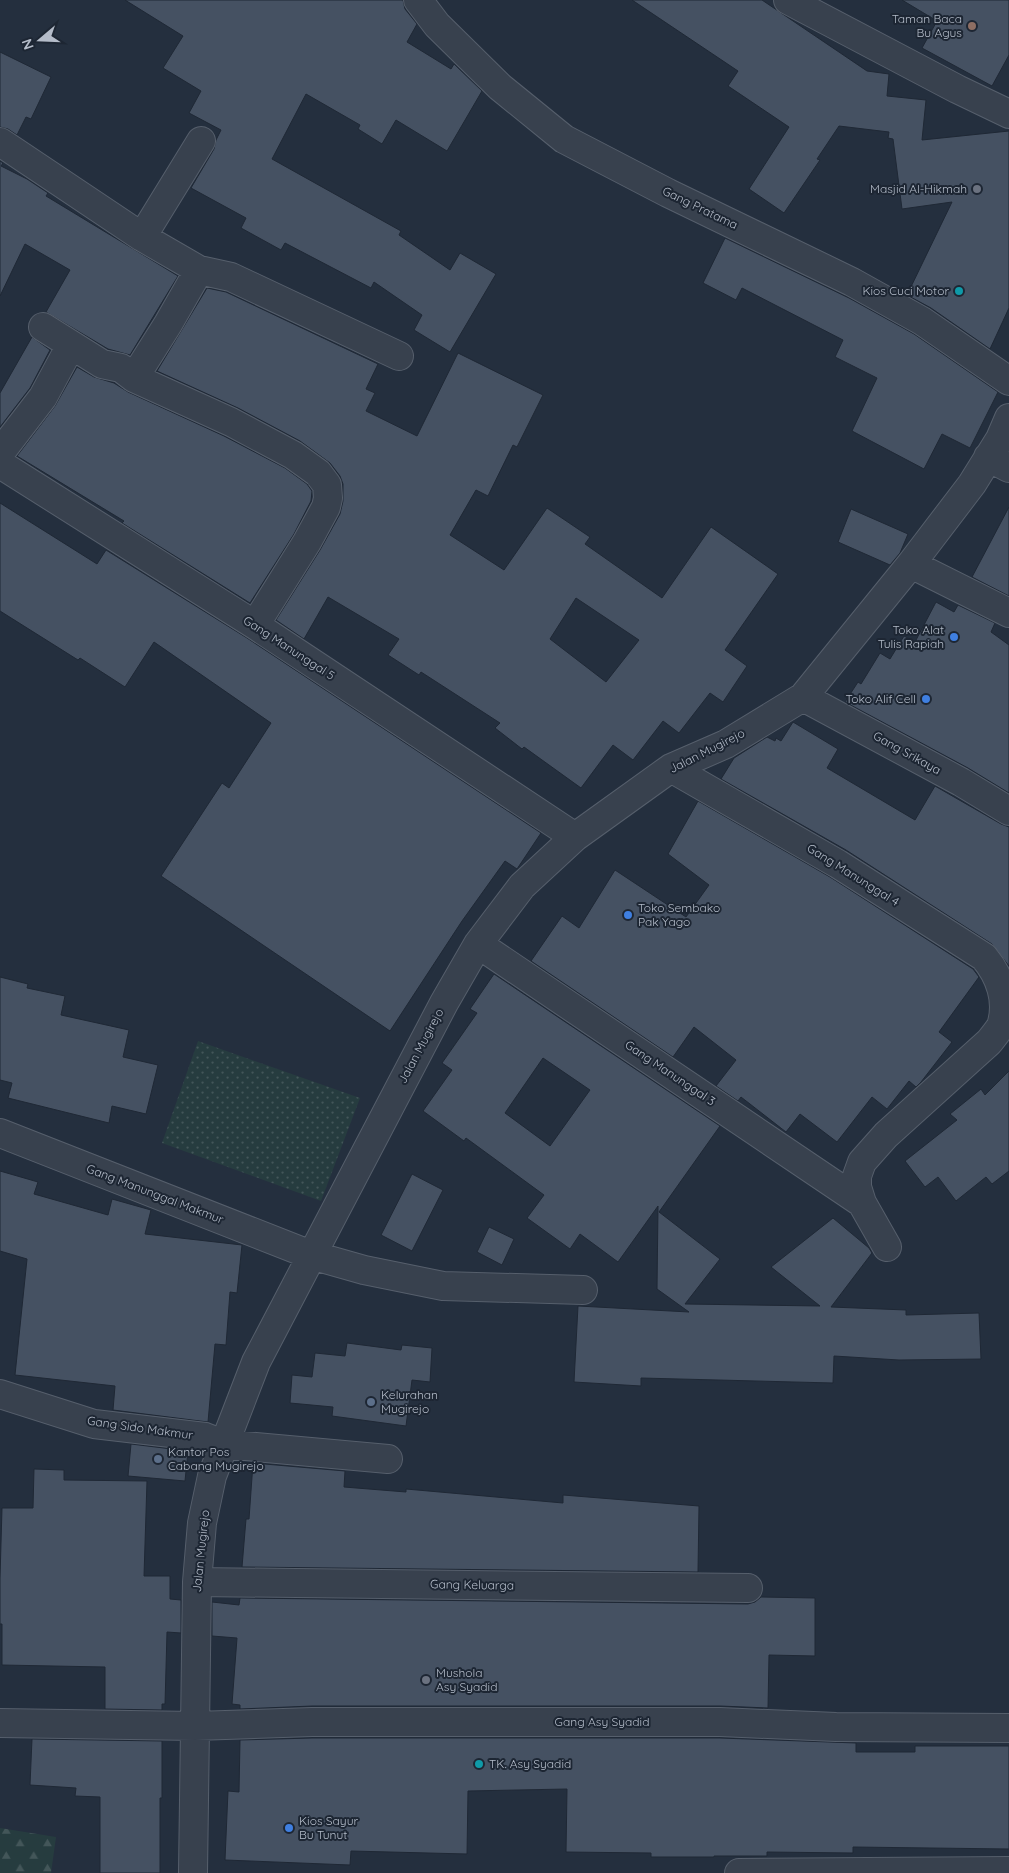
<svg xmlns="http://www.w3.org/2000/svg" width="1009" height="1873" font-family="Quicksand,sans-serif">
<style>
.grass{fill:url(#grass-dots)}
.forest{fill:url(#forest-firs)}
.building{fill:#455162;stroke:#1f2835;fill-rule:evenodd}
.lines{fill:none;stroke-linecap:round;stroke-linejoin:round}
.minor-casing{stroke:#565f6c;stroke-width:30}
.minor{stroke:#38414e;stroke-width:28}
.education-dot{fill:#8d6e63;stroke:#1d2633;stroke-width:2}
.worship-dot{fill:#6b7280;stroke:#1d2633;stroke-width:2}
.culture-dot{fill:#0f9aa8;stroke:#1d2633;stroke-width:2}
.shop-dot{fill:#3f7fe0;stroke:#1d2633;stroke-width:2}
.service-dot{fill:#5c6f8a;stroke:#1d2633;stroke-width:2}
.labels{text-anchor:middle;stroke-width:4;stroke-linejoin:round;paint-order:stroke}
.poi-label{font-size:12px;fill:#b4bcc9;stroke:#1d2633;text-anchor:start}
.street-label{font-size:12px;fill:#b4bcc9;stroke:#1d2633}
</style>
<defs>
<pattern id="grass-dots" width="8" height="8" patternUnits="userSpaceOnUse" patternTransform="scale(1.25)"><rect width="8" height="8" fill="#263c3f"/><path d="M2 2h.1M6 6h.1" fill="none" stroke="#435659" stroke-width="1.8" stroke-linecap="round"/></pattern>
<pattern id="forest-firs" width="22" height="20" patternUnits="userSpaceOnUse" patternTransform="scale(1.25)"><rect width="22" height="20" fill="#263c3f"/><path d="M5 1l3.5 6h-7zM16 11l3.5 6h-7z" fill="#435659"/></pattern>
</defs>
<rect width="100%" height="100%" fill="#242f3e"/>
<!-- grass -->
<path class="grass" d="M198,1041L360,1098L321,1201L162,1143Z"/>
<!-- forest -->
<path class="forest" d="M0,1828L56,1837L51,1873H0Z"/>
<!-- building -->
<path class="building" d="M125,0H403L405,9L417,24L407,42L451,69L454,64L482,91L447,151L396,120L382,144L358,129L360,125L306,94L272,159L401,231L399,235L450,270L460,253L496,274L450,352L414,330L422,315L374,282L371,288L285,243L281,250L241,228L246,218L191,188L214,149L216,140L221,130L189,113L201,91L163,68L183,36Z
M632,0H762L867,71L889,74L887,96L926,100L922,140L1009,131V308L990,349L931,308L907,295L952,202L902,209L893,139L888,138L889,132L839,126L817,159L820,160L784,213L749,189L789,127L728,86L738,71Z
M902,0H1009V55L992,86L922,48L937,21Z
M0,52L51,77L31,119L26,117L17,135L8,129L0,127Z
M0,161L3,163L1,166L27,179L48,193L46,196L178,276L130,355L108,349L46,312L70,270L25,244L0,296Z
M725,238L849,298L914,334L998,392L970,448L942,434L924,469L852,431L877,378L835,357L843,340L742,288L736,300L703,283Z
M207,288L226,292L378,364L366,389L375,393L366,411L417,436L458,353L543,395L517,447L513,445L488,496L476,490L450,535L504,570L547,508L590,537L585,544L662,598L711,527L778,574L725,650L747,666L723,702L710,693L679,733L663,721L633,760L613,745L581,788L524,747L522,749L495,728L500,723L421,672L419,675L388,655L399,639L328,597L304,639L276,620L320,550L340,514L343,501V484L340,476L330,463L300,441L238,408L157,371ZM576,598L639,640L606,682L550,639Z
M32,337L50,350L30,388L0,427V393Z
M77,367L94,377L114,383L128,392L224,436L285,468L307,484L312,491L311,501L294,534L250,603L122,523L124,521L17,456L55,406Z
M0,503L97,564L106,550L247,638L541,833L517,869L505,861L462,921L390,1031L161,876L222,783L229,788L271,723L154,642L125,687L80,658L78,660L0,611Z
M1009,507V596L972,577Z
M851,509L908,534L900,553L890,565L838,542Z
M936,602L954,612L958,605L995,623L991,632L1009,645V793L968,768L845,702L858,682L861,684L880,653L890,659L904,636L915,642Z
M793,722L838,749L827,768L915,820L935,786L1001,824L1009,827V966L992,944L846,850L721,779L734,758L767,737L775,741L776,738L781,741Z
M698,801L830,877L973,969L979,977L939,1032L952,1042L921,1082L916,1087L909,1081L887,1109L872,1097L837,1142L800,1114L786,1132L741,1097L738,1101L716,1086L736,1060L694,1027L673,1057L531,961L562,916L579,928L615,870L686,917L709,885L668,854Z
M494,974L720,1126L659,1212L720,1259L685,1304L820,1306L771,1267L833,1218L869,1248L872,1253L831,1307L906,1310V1315L979,1313L981,1359L899,1360L834,1356L833,1383L641,1378V1386L574,1382L578,1306L689,1312L657,1289L658,1206L618,1262L580,1234L570,1249L527,1218L544,1195L466,1138L464,1141L423,1111L452,1070L442,1063L477,1013L470,1009ZM543,1058L590,1090L550,1146L505,1113Z
M0,977L28,984L27,988L65,996L61,1015L129,1030L123,1057L158,1065L146,1114L112,1106L109,1123L8,1098L12,1083L0,1080Z
M1009,1071V1171L992,1184L986,1177L956,1201L938,1177L925,1187L905,1161L957,1120L950,1114L981,1089L985,1095Z
M0,1171L38,1182L34,1194L108,1215L112,1199L151,1210L145,1234L242,1245L237,1293L230,1292L226,1345L215,1344L208,1422L113,1410L115,1386L15,1375L27,1259L0,1251Z
M412,1174L443,1190L412,1251L381,1235Z
M489,1227L514,1239L502,1265L477,1252Z
M347,1343L401,1350L402,1345L432,1348L430,1382L412,1380L406,1426L332,1416L333,1407L290,1403L292,1375L312,1377L315,1353L345,1356Z
M131,1444L188,1451L185,1481L128,1476Z
M253,1463L345,1471L344,1487L406,1492V1489L563,1503V1495L699,1506L698,1572L242,1567L246,1519H249Z
M34,1469L64,1470V1480L147,1481L144,1576H170V1599L181,1600V1633L167,1632L165,1704H162V1710L105,1709V1667L2,1665V1624H0V1578L2,1508H33Z
M761,1597L815,1598V1656L769,1655L768,1708L720,1706H312L240,1709V1705L232,1704L237,1638L212,1636V1602L239,1605L240,1598L748,1604L755,1602Z
M312,1738H720L856,1743V1752H915V1746H1009V1849L853,1847V1853L767,1852V1856H714V1857H651V1853L566,1852L567,1789L468,1791L467,1854L351,1851L350,1865L225,1860L228,1791L239,1792L240,1740Z
M32,1739L162,1741V1798H160V1873H100V1797L75,1796L76,1788L30,1785Z"/>
<g class="lines">
<!-- minor casing -->
<g class="minor-casing">
<path id="minor" d="M418,0L437,25L500,87L564,139L668,193L852,282L922,321L1009,381
M788,0L957,89L1009,114
M0,142L142,237L199,270L168,324L134,378L231,422L293,455L318,473L327,485L328,498L326,507L307,542L255,625
M142,237L201,141
M199,270L231,277L399,356
M43,327L102,364L121,368L134,378
M0,453L43,397L71,345
M988,457L1009,468
M0,464L255,625L575,837
M911,564L1009,613
M803,697L961,782L1009,811
M671,768L838,864L984,957C1000,976 1009,1001 1001,1026C998,1031 993,1037 989,1042L886,1135L862,1162L857,1176V1187L862,1203L887,1247
M478,944L862,1203
M0,1133L311,1255L364,1270L443,1286L583,1290
M0,1394L94,1424L205,1437L223,1444L388,1459
M197,1582L748,1588
M0,1723L195,1726L312,1722H720L836,1727L1009,1728
M193,1873L197,1582L202,1523L212,1476L256,1362L444,1003L478,944L522,886L575,837L671,768L726,744L803,697L911,564L972,484L1000,439L1009,418
M739,1873L1009,1871"/>
</g>
<!-- minor -->
<use href="#minor" class="minor"/>
</g>
<!-- markers -->
<circle class="education-dot" cx="972" cy="26" r="5"/>
<g class="worship-dot">
<circle cx="977" cy="189" r="5"/>
<circle cx="426" cy="1680" r="5"/>
</g>
<g class="culture-dot">
<circle cx="959" cy="291" r="5"/>
<circle cx="479" cy="1764" r="5"/>
</g>
<g class="shop-dot">
<circle cx="954" cy="637" r="5"/>
<circle cx="926" cy="699" r="5"/>
<circle cx="628" cy="915" r="5"/>
<circle cx="289" cy="1828" r="5"/>
</g>
<g class="service-dot">
<circle cx="371" cy="1402" r="5"/>
<circle cx="158" cy="1459" r="5"/>
</g>
<g class="labels">
<!-- poi labels -->
<g class="poi-label">
<text x="962" y="23" text-anchor="end">Taman Baca<tspan x="962" dy="14">Bu Agus</tspan></text>
<text x="967" y="193" text-anchor="end">Masjid Al-Hikmah</text>
<text x="949" y="295" text-anchor="end">Kios Cuci Motor</text>
<text x="944" y="634" text-anchor="end">Toko Alat<tspan x="944" dy="14">Tulis Rapiah</tspan></text>
<text x="916" y="703" text-anchor="end">Toko Alif Cell</text>
<text x="638" y="912">Toko Sembako<tspan x="638" dy="14">Pak Yago</tspan></text>
<text x="381" y="1399">Kelurahan<tspan x="381" dy="14">Mugirejo</tspan></text>
<text x="168" y="1456">Kantor Pos<tspan x="168" dy="14">Cabang Mugirejo</tspan></text>
<text x="436" y="1677">Mushola<tspan x="436" dy="14">Asy Syadid</tspan></text>
<text x="489" y="1768">TK. Asy Syadid</text>
<text x="299" y="1825">Kios Sayur<tspan x="299" dy="14">Bu Tunut</tspan></text>
</g>
<!-- street labels -->
<g class="street-label">
<text transform="translate(700 208) rotate(26)" y="4">Gang Pratama</text>
<text transform="translate(289 648) rotate(33)" y="4">Gang Manunggal 5</text>
<text transform="translate(707 751) rotate(-27)" y="4">Jalan Mugirejo</text>
<text transform="translate(907 753) rotate(29)" y="4">Gang Srikaya</text>
<text transform="translate(853 875) rotate(32)" y="4">Gang Manunggal 4</text>
<text transform="translate(421 1046) rotate(-62)" y="4">Jalan Mugirejo</text>
<text transform="translate(670 1073) rotate(34)" y="4">Gang Manunggal 3</text>
<text transform="translate(155 1194) rotate(21)" y="4">Gang Manunggal Makmur</text>
<text transform="translate(140 1428) rotate(8)" y="4">Gang Sido Makmur</text>
<text transform="translate(201 1551) rotate(-84)" y="4">Jalan Mugirejo</text>
<text transform="translate(472 1585) rotate(1)" y="4">Gang Keluarga</text>
<text x="602" y="1726">Gang Asy Syadid</text>
</g>
</g>
<!-- north arrow -->
<g transform="translate(40 40) rotate(251)" stroke="#1d2633" stroke-width="4" paint-order="stroke">
<path d="M0-4L9 19L0 12L-9 19Z" fill="#b4bcc9"/>
<text y="-8" font-size="14" font-weight="bold" text-anchor="middle" fill="#b4bcc9">N</text>
</g>
</svg>
